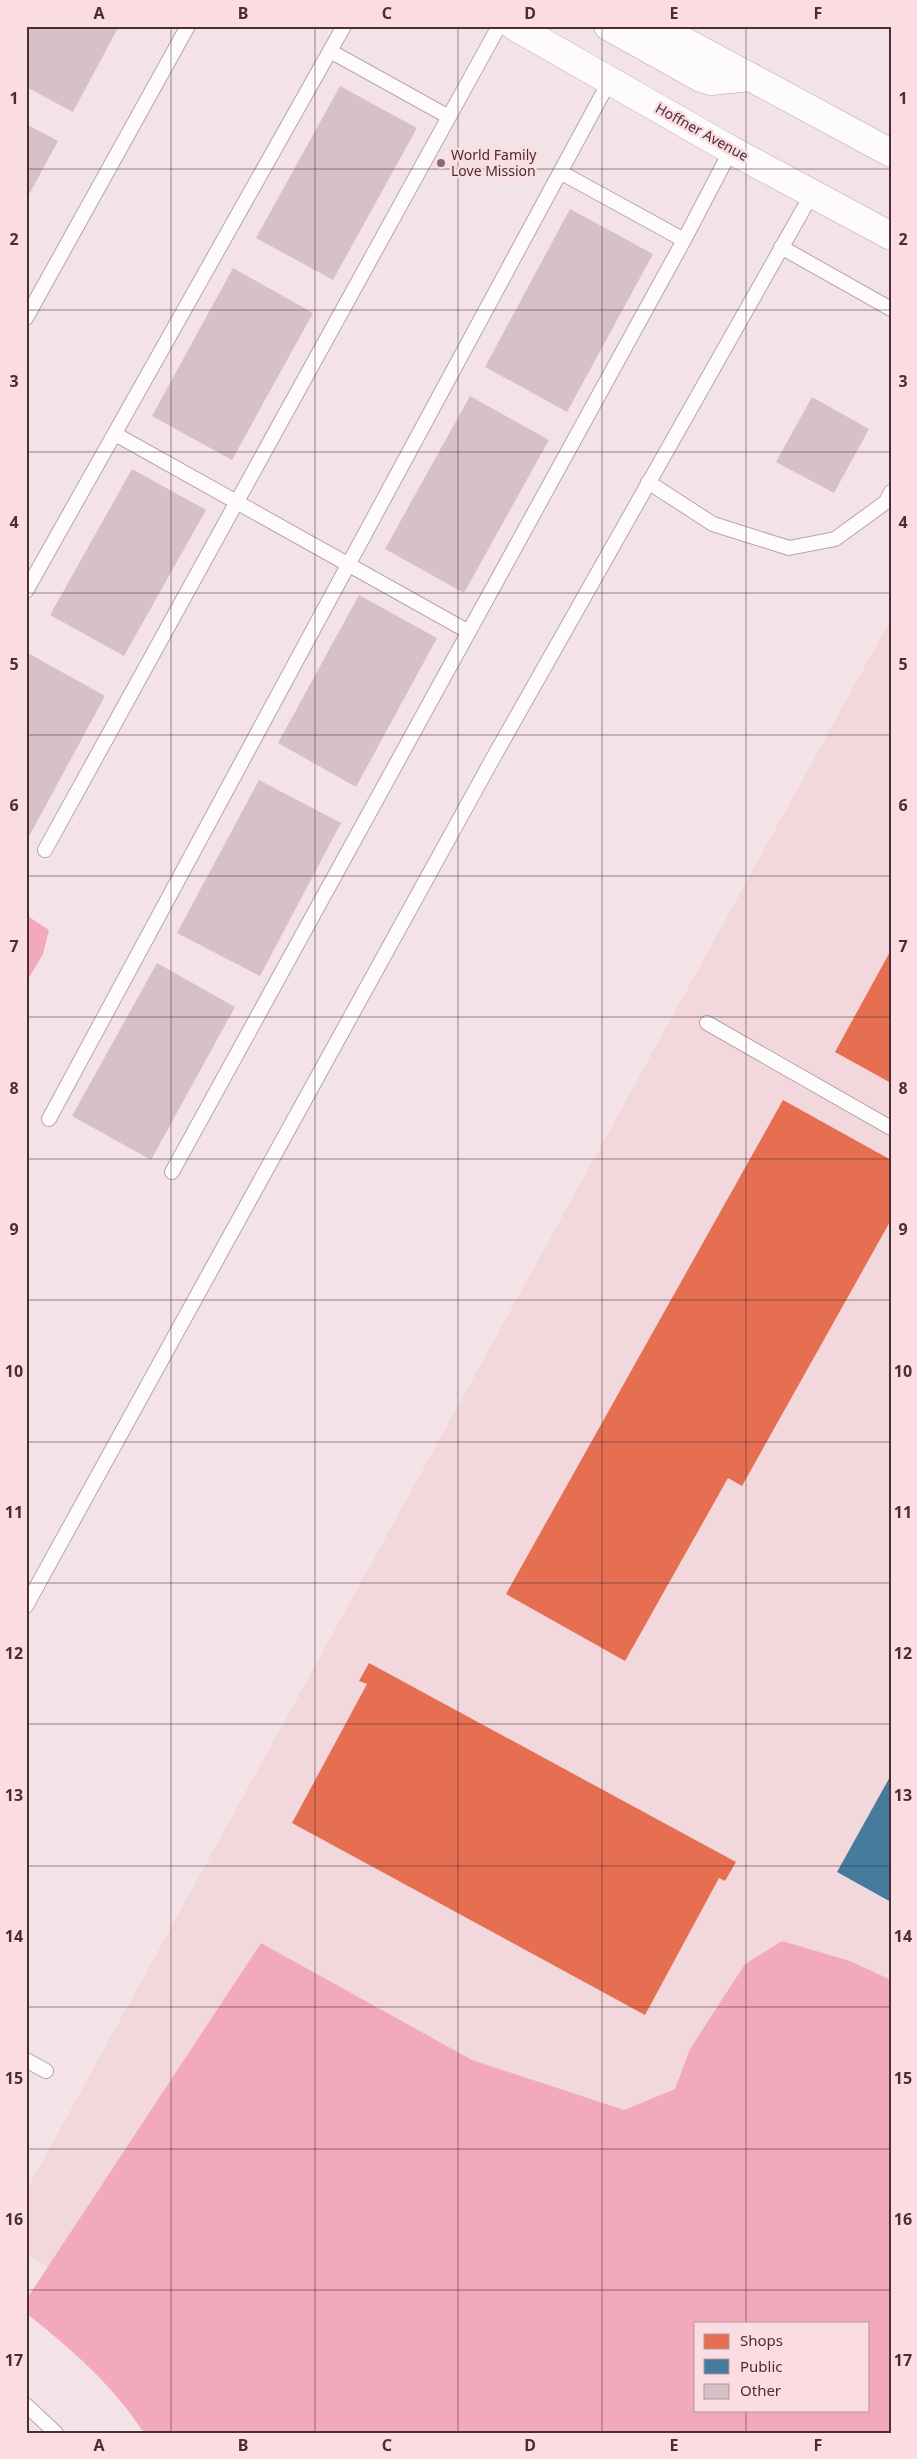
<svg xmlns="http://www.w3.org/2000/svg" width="917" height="2459" font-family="'Noto Sans',sans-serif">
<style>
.built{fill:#f2d7dc}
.forest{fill:#f3a9bd;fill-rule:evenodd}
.shops{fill:#e76f51}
.public{fill:#457b9d}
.building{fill:#d7c1c6}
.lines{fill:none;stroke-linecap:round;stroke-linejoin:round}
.service-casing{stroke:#b9a4a9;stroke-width:16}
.secondary-casing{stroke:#b9a4a9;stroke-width:29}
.service{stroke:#fdfbfb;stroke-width:14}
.secondary{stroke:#fdfbfb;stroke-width:28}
.grid{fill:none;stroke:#4b2d35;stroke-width:1;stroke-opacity:0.55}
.poi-dot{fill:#866d73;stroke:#fbdce2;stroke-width:2}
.labels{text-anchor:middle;stroke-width:5;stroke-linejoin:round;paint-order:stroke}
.street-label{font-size:14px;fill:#4b2d35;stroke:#fbdce2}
.poi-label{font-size:14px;fill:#4b2d35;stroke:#fbdce2;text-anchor:start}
.neatline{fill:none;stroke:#4b2d35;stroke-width:2}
.grid-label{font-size:16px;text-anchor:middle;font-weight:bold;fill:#4b2d35}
</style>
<rect width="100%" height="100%" fill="#f4e3e6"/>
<!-- built -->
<path class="built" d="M891,619V2096L352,2433L26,2255V2191Z"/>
<!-- forest -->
<path class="forest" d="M26,915L49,930L43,954L26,983Z
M782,1941L850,1961L891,1980V2433H144C113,2385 70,2348 26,2313V2300L261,1943L472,2060L624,2110L675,2089L690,2049L745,1964ZM696,2323H868V2410H696Z"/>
<!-- shops -->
<path class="shops" d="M891,950V1083L835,1052Z
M783,1100L891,1160V1220L742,1486L728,1478L625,1661L506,1594Z
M369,1663L736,1862L725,1881L719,1878L645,2015L292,1823L367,1684L359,1681Z"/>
<!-- public -->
<path class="public" d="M891,1775V1902L837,1872Z"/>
<!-- building -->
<path class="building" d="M26,26H119L73,112L26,87Z
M340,86L417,128L333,280L256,238Z
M26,124L58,141L26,200Z
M570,209L653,254L567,412L485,367Z
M233,268L313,313L232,460L152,416Z
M470,396L549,440L464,593L385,549Z
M812,397L869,429L834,493L776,462Z
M132,469L206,510L124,656L50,615Z
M359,595L437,638L356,787L278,743Z
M26,652L105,696L26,842Z
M259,780L341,823L260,976L177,933Z
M157,963L235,1007L151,1160L72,1116Z"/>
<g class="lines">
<!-- service casing -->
<g class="service-casing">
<path id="service" d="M330,51L449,117
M684,240L731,150
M781,247L891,309
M26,318L188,26
M115,434L469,632
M648,482L713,524L789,548L835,539L886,502L891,492
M26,591L344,26
M45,850L499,26
M707,1023L891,1128
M49,1119L610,80
M172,1172L684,240L560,172
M26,1606L492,760L813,192
M26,2060L46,2071
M26,2405L56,2433"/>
</g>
<!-- secondary casing -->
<g class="secondary-casing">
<path id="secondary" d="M514,26L731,150L891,236
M608,26L701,78L711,81L751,77
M656,26L891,153"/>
</g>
<!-- service -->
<use href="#service" class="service"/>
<!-- secondary -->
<use href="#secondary" class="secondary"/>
</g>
<!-- grid -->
<path class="grid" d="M171,26V2433M315,26V2433M458,26V2433M602,26V2433M746,26V2323M26,169H891M26,310H891M26,452H891M26,593H891M26,735H891M26,876H891M26,1017H891M26,1159H891M26,1300H891M26,1442H891M26,1583H891M26,1724H891M26,1866H891M26,2007H891M26,2149H891M26,2290H891M746,2410V2433"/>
<!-- markers -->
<circle class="poi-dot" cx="441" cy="163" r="5"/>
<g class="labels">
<!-- street labels -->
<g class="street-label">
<text transform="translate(702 132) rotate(29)" y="5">Hoffner Avenue</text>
</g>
<!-- poi labels -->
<g class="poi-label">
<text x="451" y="160">World Family<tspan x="451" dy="16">Love Mission</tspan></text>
</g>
</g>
<!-- border -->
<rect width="917" height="2459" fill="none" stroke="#fbdce2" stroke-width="55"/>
<!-- legend -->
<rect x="694" y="2322" width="175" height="90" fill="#fbdce2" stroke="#b5969d"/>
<rect x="704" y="2334" width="25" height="15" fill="#e76f51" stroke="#b5969d"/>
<text x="740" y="2346" font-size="15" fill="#4b2d35">Shops</text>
<rect x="704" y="2359" width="25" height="15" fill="#457b9d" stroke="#b5969d"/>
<text x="740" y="2372" font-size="15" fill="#4b2d35">Public</text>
<rect x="704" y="2384" width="25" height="15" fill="#d7c1c6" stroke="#b5969d"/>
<text x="740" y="2396" font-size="15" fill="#4b2d35">Other</text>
<rect x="28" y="28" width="862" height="2404" class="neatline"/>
<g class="grid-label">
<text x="99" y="19">A</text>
<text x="243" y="19">B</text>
<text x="387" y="19">C</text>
<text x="530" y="19">D</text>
<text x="674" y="19">E</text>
<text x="818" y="19">F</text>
<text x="14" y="104">1</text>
<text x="903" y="104">1</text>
<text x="14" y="245">2</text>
<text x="903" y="245">2</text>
<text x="14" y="387">3</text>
<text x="903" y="387">3</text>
<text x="14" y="528">4</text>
<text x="903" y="528">4</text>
<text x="14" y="670">5</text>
<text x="903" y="670">5</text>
<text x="14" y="811">6</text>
<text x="903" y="811">6</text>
<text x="14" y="952">7</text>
<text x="903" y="952">7</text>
<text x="14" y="1094">8</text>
<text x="903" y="1094">8</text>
<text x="14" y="1235">9</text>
<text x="903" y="1235">9</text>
<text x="14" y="1377">10</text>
<text x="903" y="1377">10</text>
<text x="14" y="1518">11</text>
<text x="903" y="1518">11</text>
<text x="14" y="1659">12</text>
<text x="903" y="1659">12</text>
<text x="14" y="1801">13</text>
<text x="903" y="1801">13</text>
<text x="14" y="1942">14</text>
<text x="903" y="1942">14</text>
<text x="14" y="2084">15</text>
<text x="903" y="2084">15</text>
<text x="14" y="2225">16</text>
<text x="903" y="2225">16</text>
<text x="14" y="2366">17</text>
<text x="903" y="2366">17</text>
<text x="99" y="2451">A</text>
<text x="243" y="2451">B</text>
<text x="387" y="2451">C</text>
<text x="530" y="2451">D</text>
<text x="674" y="2451">E</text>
<text x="818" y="2451">F</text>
</g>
</svg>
